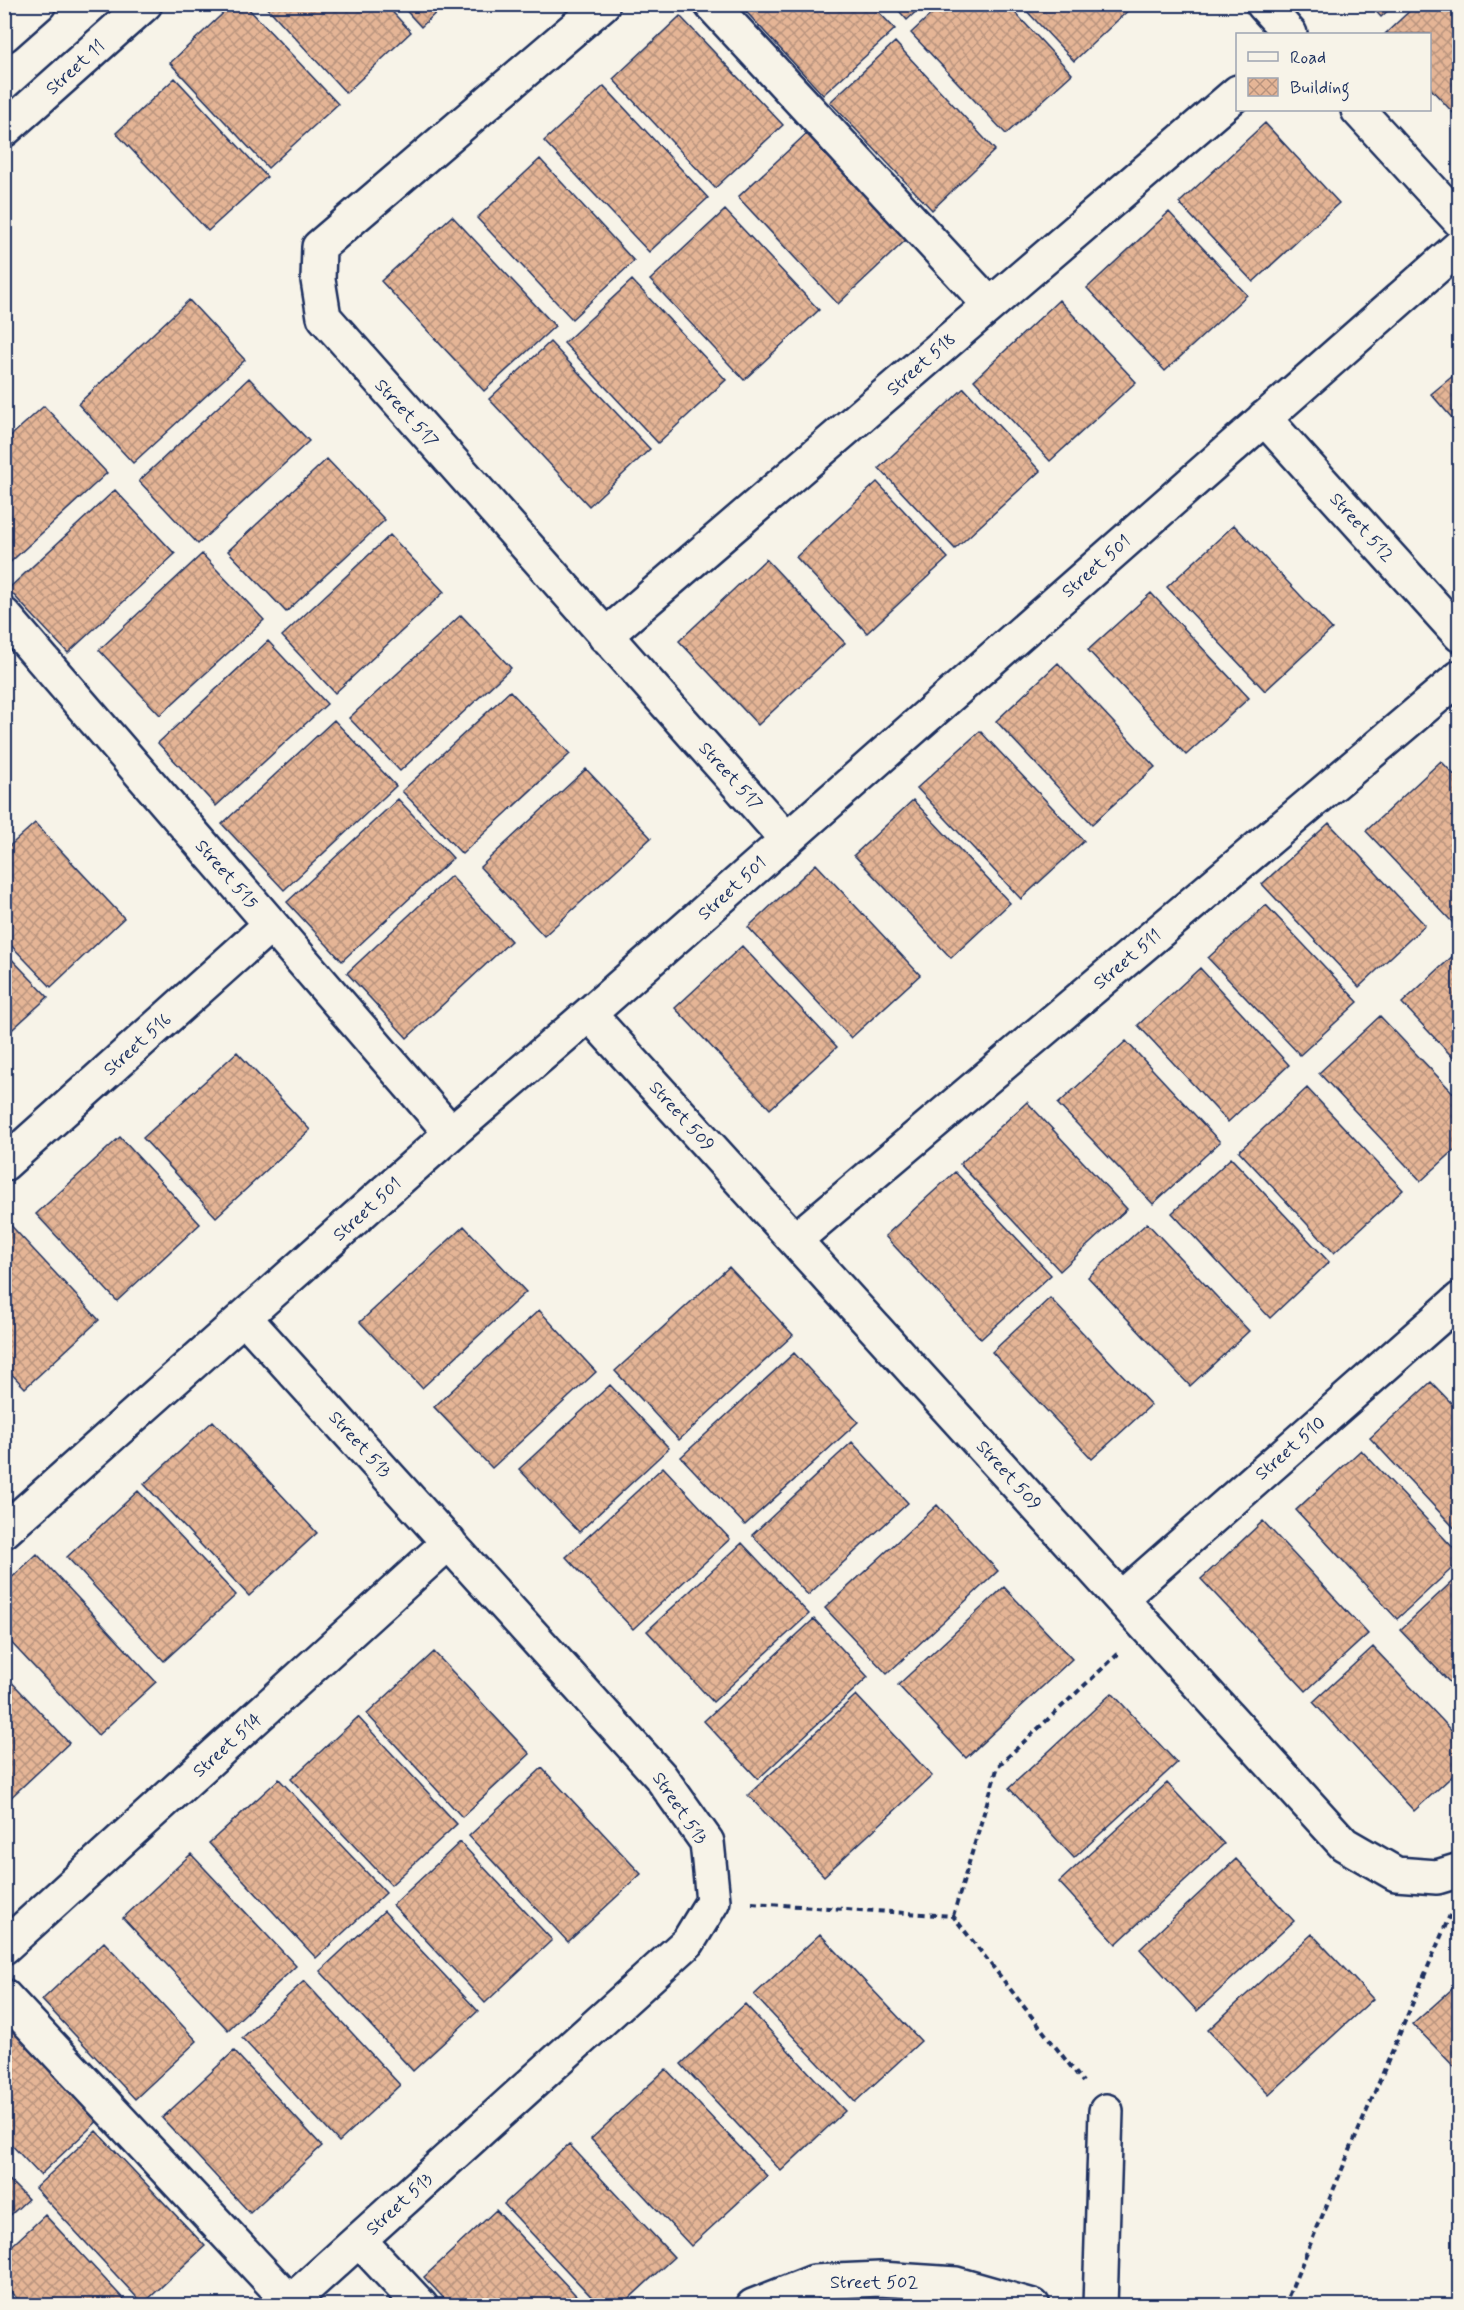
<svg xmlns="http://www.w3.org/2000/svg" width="1464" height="2310" font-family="Mynerve,sans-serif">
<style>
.building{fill:url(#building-cross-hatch);stroke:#1b2f5e;stroke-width:1.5}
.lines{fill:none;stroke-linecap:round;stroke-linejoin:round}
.minor-casing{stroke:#1b2f5e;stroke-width:38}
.path{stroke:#1b2f5e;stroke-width:4;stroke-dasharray:6 4.5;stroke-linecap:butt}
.minor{stroke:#f7f3e8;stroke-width:33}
.labels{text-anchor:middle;stroke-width:6;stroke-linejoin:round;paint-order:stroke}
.street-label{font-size:18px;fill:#1b2f5e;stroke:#f7f3e8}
</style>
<defs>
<pattern id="building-cross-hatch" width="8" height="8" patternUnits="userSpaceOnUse" patternTransform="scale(1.5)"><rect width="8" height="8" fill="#e5b596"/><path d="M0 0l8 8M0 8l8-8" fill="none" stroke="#b9947e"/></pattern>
</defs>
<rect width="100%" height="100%" fill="#f7f3e8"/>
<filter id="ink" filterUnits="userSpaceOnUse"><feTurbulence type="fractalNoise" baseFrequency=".0167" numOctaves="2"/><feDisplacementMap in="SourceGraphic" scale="12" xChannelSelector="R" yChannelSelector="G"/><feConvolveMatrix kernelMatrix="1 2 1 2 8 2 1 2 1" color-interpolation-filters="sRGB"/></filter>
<g filter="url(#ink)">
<!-- building -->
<path class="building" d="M233,4H244L338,104L268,168L170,63Z
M264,4H385L411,32L346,93Z
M400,4H445L421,27Z
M739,4H871L895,29L823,95Z
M893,4H924L907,20Z
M942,4H1007L1072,74L1006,134L911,33Z
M1020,4H1135L1074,61Z
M1369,4H1395L1381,17Z
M1417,4H1460V120L1430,88V34H1385Z
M680,16L783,125L715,188L613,79Z
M895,42L995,150L932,210L830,102Z
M175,78L267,177L208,231L116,133Z
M604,86L708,198L649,252L544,141Z
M1265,123L1339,203L1253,282L1179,203Z
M807,133L907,239L838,304L738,197Z
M540,159L634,261L572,319L477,218Z
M725,210L819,310L744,380L650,280Z
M1169,212L1247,295L1165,371L1087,288Z
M452,216L555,326L484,391L381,281Z
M632,280L726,380L658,443L564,343Z
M189,300L245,360L133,463L78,404Z
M1059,300L1136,382L1050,461L974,380Z
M550,342L650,449L589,506L489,399Z
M1460,370V427L1431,394Z
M249,378L309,441L198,544L139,481Z
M964,388L1040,471L955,549L879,468Z
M44,406L107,473L4,568V442Z
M327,459L385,520L286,612L228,551Z
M877,482L948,558L867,633L796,557Z
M115,490L175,554L68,653L8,589Z
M1234,525L1332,629L1265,691L1167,587Z
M390,535L444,592L335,693L282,636Z
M202,554L264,620L160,715L99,650Z
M766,559L845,643L758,725L679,641Z
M1151,593L1249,698L1186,755L1088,650Z
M461,615L511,668L400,771L349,718Z
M268,641L327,704L216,806L158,743Z
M1058,663L1155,767L1092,824L996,721Z
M510,691L570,754L462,854L402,791Z
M334,720L396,786L284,890L222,824Z
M980,731L1084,841L1021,899L917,788Z
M1441,761L1460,781V919L1454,924L1366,831Z
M586,769L651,838L544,936L480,867Z
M398,799L453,858L342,961L287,902Z
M913,800L1010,903L951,958L854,855Z
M35,823L124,918L51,987L4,938V851Z
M1329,823L1425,925L1359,987L1262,884Z
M816,864L920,975L851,1038L748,927Z
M451,876L511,941L407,1038L347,973Z
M1266,905L1358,1002L1300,1055L1208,958Z
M742,946L837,1047L770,1109L675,1008Z
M4,951L48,997L4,1037Z
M1456,953L1460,956V1065L1402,1003Z
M1200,968L1289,1065L1228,1122L1138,1025Z
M1380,1016L1460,1100V1145L1421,1181L1319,1073Z
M1126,1041L1220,1142L1153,1204L1058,1104Z
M237,1052L310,1130L216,1217L143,1138Z
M1307,1088L1403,1190L1334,1253L1239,1151Z
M1027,1102L1127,1209L1060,1271L960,1164Z
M120,1137L200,1224L117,1301L36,1214Z
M1231,1158L1329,1262L1270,1318L1172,1213Z
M955,1172L1051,1275L981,1339L885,1236Z
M4,1218L99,1320L25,1388L4,1366Z
M1147,1223L1249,1331L1190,1386L1088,1277Z
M464,1226L526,1292L422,1388L360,1322Z
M729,1267L793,1335L679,1440L615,1371Z
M1050,1298L1151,1405L1092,1459L992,1352Z
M539,1310L596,1372L492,1468L434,1407Z
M794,1353L858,1422L745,1525L681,1457Z
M1431,1382L1460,1412V1534L1370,1438Z
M610,1385L669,1448L579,1532L519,1469Z
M213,1421L317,1533L249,1596L144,1484Z
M852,1442L908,1503L808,1595L752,1535Z
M1361,1450L1460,1555V1561L1397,1619L1296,1510Z
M663,1467L730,1539L633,1629L566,1557Z
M138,1491L236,1595L164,1661L67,1557Z
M937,1505L998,1571L887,1674L825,1608Z
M1263,1521L1368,1634L1306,1691L1201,1579Z
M742,1543L809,1614L713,1702L647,1631Z
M37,1554L156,1682L98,1735L4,1635V1585Z
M1455,1579L1460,1583V1693L1400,1630Z
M1004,1587L1072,1659L966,1758L898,1685Z
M814,1619L868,1677L758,1779L704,1721Z
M1373,1647L1460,1739V1769L1414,1811L1313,1702Z
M434,1652L530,1754L462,1817L367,1714Z
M4,1674L69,1743L5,1803L4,1802Z
M1112,1693L1177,1763L1074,1858L1009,1788Z
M856,1695L932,1776L824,1876L748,1795Z
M358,1717L457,1824L391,1885L291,1779Z
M542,1768L641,1874L568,1942L469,1836Z
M279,1779L386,1893L316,1958L209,1843Z
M1167,1783L1224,1844L1116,1944L1059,1882Z
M460,1842L552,1940L485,2003L393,1905Z
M191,1854L296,1966L228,2030L123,1918Z
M1236,1859L1294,1921L1197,2011L1140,1949Z
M384,1911L478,2011L413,2071L320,1971Z
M820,1934L921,2041L855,2102L754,1995Z
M1312,1934L1373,1999L1269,2095L1208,2030Z
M104,1942L197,2041L135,2099L42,2000Z
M304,1981L400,2085L339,2142L242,2038Z
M1460,1982V2073L1413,2024Z
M745,2004L845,2111L781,2171L681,2064Z
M4,2011L103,2116L40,2175L4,2137Z
M234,2051L322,2146L250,2213L162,2118Z
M666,2069L767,2176L691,2246L591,2139Z
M96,2131L205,2246L143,2304L35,2188Z
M569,2144L674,2257L621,2306H600L504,2204Z
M4,2175L28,2199L4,2221Z
M496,2210L586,2306H451L424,2277Z
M45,2215L130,2306H24L4,2285V2253Z"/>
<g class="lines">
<!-- minor casing -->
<g class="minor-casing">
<path id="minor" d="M603,4L319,247L318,280L324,317L787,840
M711,4L990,305
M1263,4L1290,34
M4,35L39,4
M1358,110L1460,221
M4,130L145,4
M1264,418L1460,635
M4,615L451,1133
M605,636L1238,92
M589,1014L1344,1844L1396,1874L1437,1877L1460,1870
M4,1164L270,925
M795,1240L1460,677
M245,1318L660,1776L707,1842L713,1901L688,1942L286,2306
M4,1531L451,1133L589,1014L1460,246
M1121,1598L1460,1299
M4,1947L449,1542
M4,1996L290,2302
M359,2240L421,2306
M753,2306L814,2282L880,2279L956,2284L1033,2306
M1100,2306L1106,2111"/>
</g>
<!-- path -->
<path class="path" d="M752,1903L953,1916L1083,2082
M953,1916L998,1766L1118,1654
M1284,2306L1450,1915"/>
<!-- minor -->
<use href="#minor" class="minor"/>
</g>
</g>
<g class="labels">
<!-- street labels -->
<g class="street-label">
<text transform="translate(75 67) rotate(-42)" y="6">Street 11</text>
<text transform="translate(921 364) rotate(-41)" y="6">Street 518</text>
<text transform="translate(407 413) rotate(48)" y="6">Street 517</text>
<text transform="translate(1362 527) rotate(48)" y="6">Street 512</text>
<text transform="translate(1096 566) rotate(-41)" y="6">Street 501</text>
<text transform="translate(731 776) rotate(48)" y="6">Street 517</text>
<text transform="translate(227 874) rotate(49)" y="6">Street 515</text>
<text transform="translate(732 888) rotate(-42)" y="6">Street 501</text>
<text transform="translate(1127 959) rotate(-40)" y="6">Street 511</text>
<text transform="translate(137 1044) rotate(-42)" y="6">Street 516</text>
<text transform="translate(682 1116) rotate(48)" y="6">Street 509</text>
<text transform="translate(367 1209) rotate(-42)" y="6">Street 501</text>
<text transform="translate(360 1444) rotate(48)" y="6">Street 513</text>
<text transform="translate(1290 1448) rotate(-41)" y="6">Street 510</text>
<text transform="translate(1009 1475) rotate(48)" y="6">Street 509</text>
<text transform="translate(227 1745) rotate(-42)" y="6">Street 514</text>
<text transform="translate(680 1808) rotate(56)" y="6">Street 513</text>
<text transform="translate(399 2204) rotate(-42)" y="6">Street 513</text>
<text x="874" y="2288">Street 502</text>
</g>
</g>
<!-- margin -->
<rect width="1464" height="2310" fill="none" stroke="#f7f3e8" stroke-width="24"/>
<rect x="12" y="12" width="1440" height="2286" fill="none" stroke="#1b2f5e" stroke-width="2" filter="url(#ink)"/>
<!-- legend -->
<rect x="1236" y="33" width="195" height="78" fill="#f7f3e8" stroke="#9fa5b1" stroke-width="1.5"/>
<rect x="1248" y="52" width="30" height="9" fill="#f7f3e8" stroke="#9fa5b1" stroke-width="1.5"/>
<text x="1290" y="63" font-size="18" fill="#1b2f5e">Road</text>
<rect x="1248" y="78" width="30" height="18" fill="url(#building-cross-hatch)" stroke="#9fa5b1" stroke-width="1.5"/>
<text x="1290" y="93" font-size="18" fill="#1b2f5e">Building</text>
</svg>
